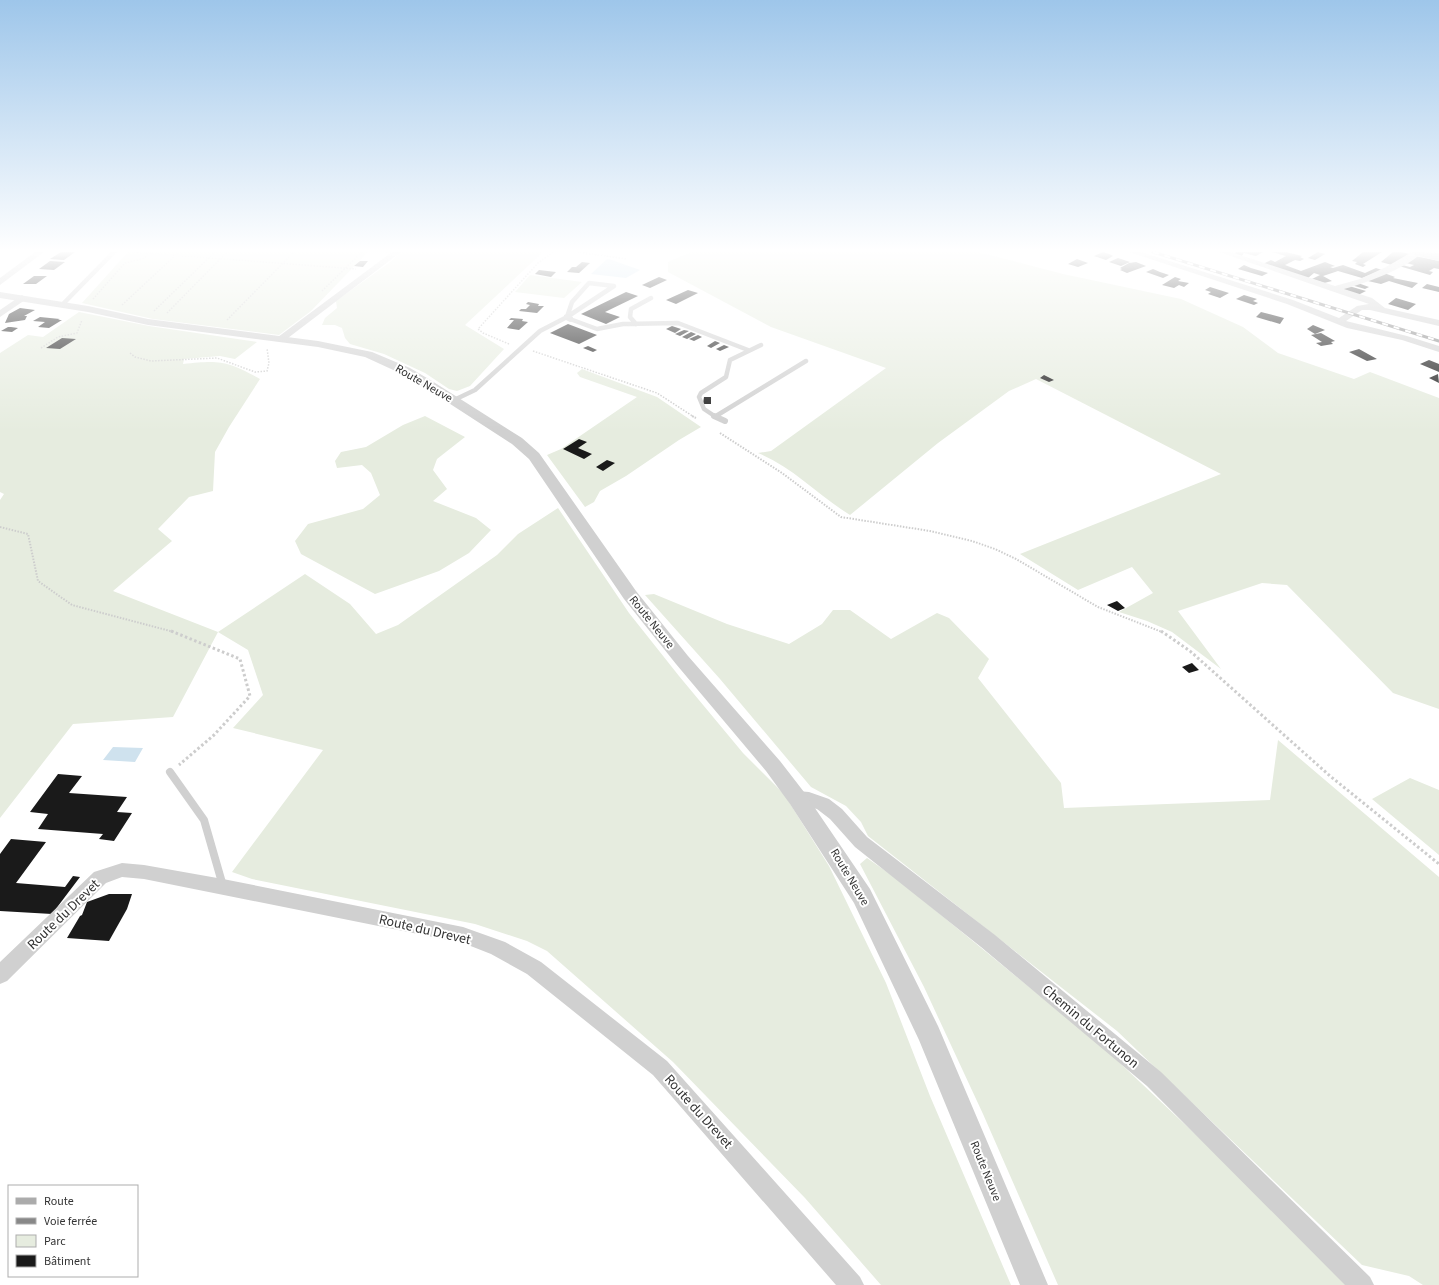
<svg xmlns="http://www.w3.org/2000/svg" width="1439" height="1285" font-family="'Source Sans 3',sans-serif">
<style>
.green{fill:#e6ecdf}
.water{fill:#cfe2ee}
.building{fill:#1a1a1a}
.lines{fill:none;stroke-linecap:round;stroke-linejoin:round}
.path-far2{stroke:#cdcdcd;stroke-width:1.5;stroke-dasharray:1.5 1.5;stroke-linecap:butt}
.path-far1{stroke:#cdcdcd;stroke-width:2;stroke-dasharray:1.5 1.5;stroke-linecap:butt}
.path{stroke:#cdcdcd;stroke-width:3;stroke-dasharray:2.5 2.5;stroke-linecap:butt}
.service-far2{stroke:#d0d0d0;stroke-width:4.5}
.service-far1{stroke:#d0d0d0;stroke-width:6}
.service{stroke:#d0d0d0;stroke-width:8}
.minor{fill:#d0d0d0;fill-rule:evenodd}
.tertiary{fill:#d0d0d0;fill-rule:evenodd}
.primary{fill:#ababab;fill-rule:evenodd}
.rail-casing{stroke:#888;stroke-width:3}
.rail{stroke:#fff;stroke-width:2;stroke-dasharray:6;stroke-linecap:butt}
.labels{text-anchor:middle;stroke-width:4;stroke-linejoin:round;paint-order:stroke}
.street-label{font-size:12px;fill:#333;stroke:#fff}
.near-street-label{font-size:14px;fill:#333;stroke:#fff}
</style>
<rect width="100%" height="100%" fill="#fff"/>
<!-- green -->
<path class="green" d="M128,252H368L311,311L279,335L153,319L82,303Z
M383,252H543L465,325L504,349L470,386L457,391L449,389L425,373L384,354L350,344L345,338L342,328L335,325H322L325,318L337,308L336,301L389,263L399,254Z
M691,252H978L1063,274L1181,299L1243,327L1278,353L1354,379L1370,372L1439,398V709L1393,693L1287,585L1262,583L1178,611L1221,669L1172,632L1147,621L1119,612L1153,593L1132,567L1078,590L1020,554L1221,474L1036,379L1009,391L938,443L850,515C819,496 793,467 758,453L771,451L886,368L771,327L668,272V262Z
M530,275L582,282L564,298L515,292Z
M79,312L149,326L257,342L235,359L220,356L184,359L183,364C221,360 227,361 260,379L229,427L215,452L213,491L189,497L158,529L172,541L113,591L218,632L305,574L350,604L376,634L398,625L497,555L518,534L558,508L629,613L679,676L743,753L784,794L829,866L886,983L930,1096L1011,1285H881L805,1198L673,1062L547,951L527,941L475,924L252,879L232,872L323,750L233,728L263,695L248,650L218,632L173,717L73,724L0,818V500L4,494L0,492V353L28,335L43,337Z
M582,369L657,397L701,427L679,440L626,476L600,491L594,502L585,507L547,455L561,449L637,397L580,377L577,373Z
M425,416L465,437L437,459L433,470L447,489L433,501L476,518L491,530L469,553L439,571L375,594L301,554L295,541L308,524L363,509L380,495L371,473L362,465L337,468L335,461L341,452L366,447L403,425Z
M654,594L727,624L789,644L822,624L833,610H850L891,639L937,613L949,618L989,659L978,678L1061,783L1064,808L1270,800L1278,740L1439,877V1285H1423L1409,1276L1362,1265L1117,1031L868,836L861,822L846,806L811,787L720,679L645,595Z
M1410,778L1439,790V855L1372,799Z
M867,858L897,879L1105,1049L1211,1149L1346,1285H1058L983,1114L924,987L860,864Z"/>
<!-- water -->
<path class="water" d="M607,259H609L640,270L626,278L591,274Z
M113,747L143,748L135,762L103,760Z"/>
<!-- building -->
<path class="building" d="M61,252H75L64,260L50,259Z
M1103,252L1109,254L1113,256L1106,260L1094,256Z
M1236,252H1263L1256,256L1244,253L1241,257L1235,254Z
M1272,252H1286L1302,256L1300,257L1304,259L1300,261L1295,260L1285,265L1301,271L1325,262L1335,266L1330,267L1333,268L1343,265L1365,273L1376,268L1382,270L1362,278L1338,271L1323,276L1332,281L1324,283L1312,279L1320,275L1314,273L1308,278L1263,264L1271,260L1275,262L1286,256Z
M1318,252L1325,254L1315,260L1308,258Z
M1363,252H1382L1363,264L1366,265L1363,267L1355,264L1357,262L1352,261Z
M1393,252H1401L1410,254L1392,265L1381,262Z
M1415,256L1439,261V269L1434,268L1429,271L1433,272L1430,275L1399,266L1402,265L1410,267L1414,265L1406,263Z
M1118,258L1130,262L1121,266L1109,262Z
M1077,259L1088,263L1078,267L1068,264Z
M50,261L65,262L54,270L39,269Z
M360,261H368L363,267L354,266Z
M582,262L590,263L579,273L567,272L572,267H576Z
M1136,262L1146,266L1127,273L1120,270L1122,269L1120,268L1129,263Z
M1244,265L1251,268L1268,273L1262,276L1238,269Z
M1153,269L1160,272L1169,275L1163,278L1146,272Z
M539,270L556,272L551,277L535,274Z
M1384,273L1395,277L1393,278L1418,283L1412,288L1389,281L1381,284L1368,281Z
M34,276H47L36,284H23Z
M659,277L667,280L650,288L642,285Z
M1175,277L1181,279L1178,281L1189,283L1184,287L1179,285L1174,288L1162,285Z
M1358,283L1369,287L1365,289L1351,285Z
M1427,284L1439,287V292L1422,288Z
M1349,286L1366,291L1358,295L1339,289Z
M1210,287L1229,293L1220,298L1208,294L1211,292L1205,290Z
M688,290L698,293L676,304L666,300Z
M626,292L638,296L605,312L620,317L606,324L581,314Z
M1244,295L1257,299L1253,301L1258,303L1254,305L1236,299Z
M1396,298L1416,304L1408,310L1388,304Z
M528,302L539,304L538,306H544L537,313L519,311L521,309H526L530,305L526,304Z
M20,308L35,310L24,316H27L25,320L5,323L9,314Z
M1261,312L1284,318L1280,324L1256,317Z
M40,317L60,319L58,320H62L49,328L38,327L45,322L33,321Z
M511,318L523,319L522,321L528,322L519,330L507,328L514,320H509Z
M568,324L597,335L579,344L550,333Z
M1313,325L1325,330L1315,334L1307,329Z
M672,326L681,329L675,333L666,329Z
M8,327H11L18,328L12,332L1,331Z
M684,330L689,331L680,336L675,334Z
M691,332L696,334L687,339L682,337Z
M1321,333L1335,341L1331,342L1333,344L1321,346L1316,343L1322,342L1311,335Z
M698,335L702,337L694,341L689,339Z
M62,338L76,339L60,349L46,348Z
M715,341L720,343L711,348L707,346Z
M724,345L729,347L720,351L716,349Z
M588,346L597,350L593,352L583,348Z
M1359,349L1377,359L1367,361L1349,352Z
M1429,360L1439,364V372L1420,364Z
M1438,374L1439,383L1429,378Z
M1044,375L1054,380L1049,382L1040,378Z
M704,397H711V404H703Z
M579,439L587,442L578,448L592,454L584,459L563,449Z
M607,460L615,463L603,471L596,467Z
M1117,601L1125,608L1118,611L1107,605Z
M1192,663L1199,670L1189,673L1182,667Z
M58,774L82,776L69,793L127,797L117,812L132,813L114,841L99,839L103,834L38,829L48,814L30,812Z
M11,839L46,842L16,883L65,887L73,876L80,877L52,914L0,911V854Z
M109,894H132L127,909L109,941L67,938L80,916L82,915L87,902Z"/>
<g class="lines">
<!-- path-far2 -->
<path class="path-far2" d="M131,252L356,269
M577,252L627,259
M322,291L362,252
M93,299L125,263L142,259L152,253
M122,305L179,252
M154,311L215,252
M167,313L227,252
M227,320L294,252
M509,344L483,333L478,329L538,263L553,252
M41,348L58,337L77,333L82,320
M533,351L657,393L694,417
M130,353L135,357L151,361L217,358L255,372L267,371L269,363L267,348"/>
<!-- path-far1 -->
<path class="path-far1" d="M692,416L696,418
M720,433L782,473L841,517L930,531L972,541L995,549L1016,559L1098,607L1162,632
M0,527L28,534L38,581L72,605L174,632"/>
<!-- path -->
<path class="path" d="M171,631L240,659L250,696L214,735L179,765
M1161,631L1190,651L1330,776L1439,864"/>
<!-- service-far2 -->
<path class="service-far2" d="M589,283L614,286L567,317L572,302Z
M62,305L114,252
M570,319L597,329L623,324L678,323L748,350
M636,324L630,317L631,309L651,298
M454,400L475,390L540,331L567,317
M716,416L806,361
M716,417L704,409L699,397L701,393L726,377L730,360L761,345"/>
<!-- service-far1 -->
<path class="service-far1" d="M714,416L725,421"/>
<!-- service -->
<path class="service" d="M170,772L204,820L223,886"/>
<!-- minor -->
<path class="minor" d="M35,252H44L0,285V278Z
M392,252H401L284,341H278V337Z
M1129,252H1141L1293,300L1339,318L1357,306L1369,304L1219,252H1231L1335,286L1360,279L1386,267L1412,252H1422C1410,267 1363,284 1344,289L1372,298L1385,308L1439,320V326L1370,310H1362L1346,321L1407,336L1439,346V352L1402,340L1347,328L1287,304Z
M22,295L26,298L25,300L0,317V310Z
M567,314L573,317V321L570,322L564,319V315Z
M797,791L809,792L829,799L842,809L867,837L995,935L1161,1072L1370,1277L1374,1285H1345L1147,1086L981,947L855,847L830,819L817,809L791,803L789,798L791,793Z
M122,863L144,865L223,879L463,927L505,942L541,962L667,1061L860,1277L864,1285H836L653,1075L527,974L491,954L463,943L144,879L122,877L106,883L7,981L0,984V962L94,872Z"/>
<!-- tertiary -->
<path class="tertiary" d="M0,292L88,306L148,319L318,341L372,352L410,368L432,381L522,438L539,453L636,591L688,656L780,761L804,792L870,889L938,1026L1048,1285H1020L919,1040L854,903L790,804L766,771L676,664L624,599L529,459L512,444L424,387L402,374L365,357L318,347L148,325L88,312L0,298Z"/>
<!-- primary -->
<path class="primary" d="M1412,252L1439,253V261L1414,255Z"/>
<!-- rail casing -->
<g class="rail-casing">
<path id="rail" d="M1153,252L1439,341"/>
</g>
<!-- rail -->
<use href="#rail" class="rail"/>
</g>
<!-- sky -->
<linearGradient id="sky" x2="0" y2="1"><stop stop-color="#9ec6ea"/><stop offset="0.58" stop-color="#fff"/><stop offset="1" stop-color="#fff" stop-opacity="0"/></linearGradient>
<rect width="1439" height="432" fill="url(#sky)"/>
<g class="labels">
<!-- street labels -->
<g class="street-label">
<text transform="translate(424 383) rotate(30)" y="4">Route Neuve</text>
<text transform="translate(652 622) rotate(51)" y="4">Route Neuve</text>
<text transform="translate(850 877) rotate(59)" y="4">Route Neuve</text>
<text transform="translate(986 1171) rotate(68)" y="4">Route Neuve</text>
</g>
<!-- near-street labels -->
<g class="near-street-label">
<text transform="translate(63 914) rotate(-44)" y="5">Route du Drevet</text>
<text transform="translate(425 929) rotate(13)" y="5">Route du Drevet</text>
<text transform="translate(1091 1026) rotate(40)" y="5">Chemin du Fortunon</text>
<text transform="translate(699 1111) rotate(48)" y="5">Route du Drevet</text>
</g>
</g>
<!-- legend -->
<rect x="8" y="1185" width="130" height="92" fill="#ffffff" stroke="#adadad"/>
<rect x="16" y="1198" width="20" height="6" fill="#ababab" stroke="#adadad"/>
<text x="44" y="1205" font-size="12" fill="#333333">Route</text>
<rect x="16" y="1218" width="20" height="6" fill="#888888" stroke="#adadad"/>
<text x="44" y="1225" font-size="12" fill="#333333">Voie ferrée</text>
<rect x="16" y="1235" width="20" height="12" fill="#e6ecdf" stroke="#adadad"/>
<text x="44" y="1245" font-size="12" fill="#333333">Parc</text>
<rect x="16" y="1255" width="20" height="12" fill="#1a1a1a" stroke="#adadad"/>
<text x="44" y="1265" font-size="12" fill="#333333">Bâtiment</text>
</svg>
